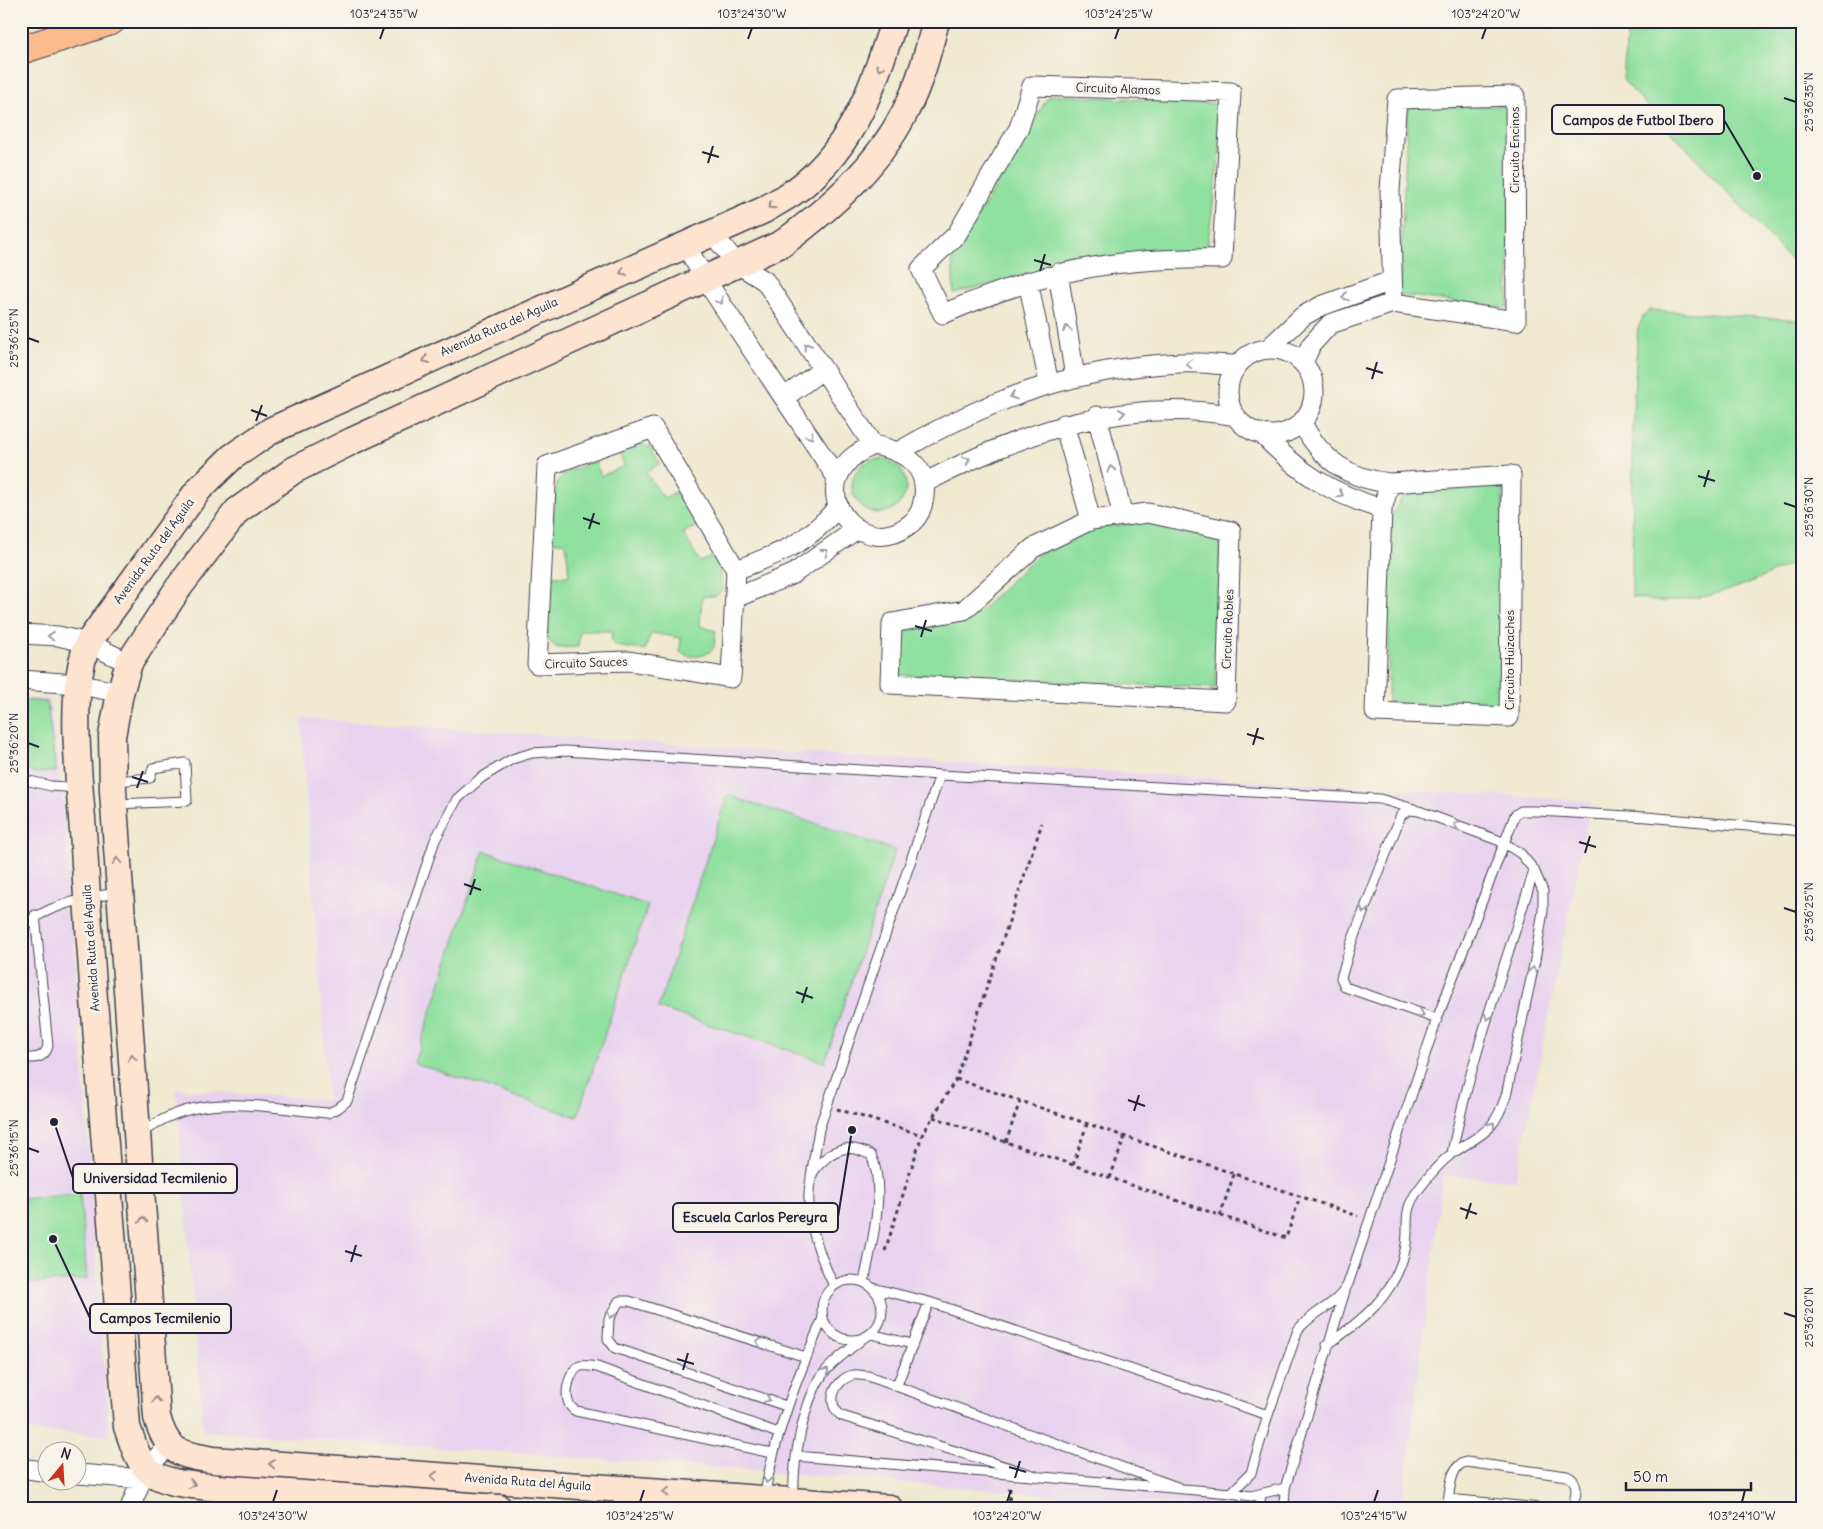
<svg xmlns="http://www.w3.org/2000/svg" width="1823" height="1529" font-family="Delius,sans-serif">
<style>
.built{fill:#e8d2ef}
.green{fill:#90e09f;stroke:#59816d}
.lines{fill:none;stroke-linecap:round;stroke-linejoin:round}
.lane-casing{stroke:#414051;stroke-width:11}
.street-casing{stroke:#414051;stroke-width:21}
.secondary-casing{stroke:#414051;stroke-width:29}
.primary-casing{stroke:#414051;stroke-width:30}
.path{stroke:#414051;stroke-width:3;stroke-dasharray:4 4;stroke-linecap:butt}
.lane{stroke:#fff;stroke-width:9}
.street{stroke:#fff;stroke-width:19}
.secondary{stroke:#fde4d1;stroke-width:26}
.primary{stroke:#fbbb8c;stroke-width:28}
.oneway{stroke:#9a8d8e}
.oneway2{stroke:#9c9ca7}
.ticks{fill:none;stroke:#22223b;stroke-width:2}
.labels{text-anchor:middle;stroke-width:5;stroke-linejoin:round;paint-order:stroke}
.street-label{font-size:12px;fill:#22223b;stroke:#f7f3e8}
.leader{fill:none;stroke:#22223b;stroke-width:2}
.callout-dot{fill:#22223b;stroke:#f7f3e8;stroke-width:2}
.callout{fill:#f7f3e8;stroke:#22223b;stroke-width:2}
.callout-label{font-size:14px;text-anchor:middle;font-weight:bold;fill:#22223b}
.neatline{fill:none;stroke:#22223b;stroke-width:2}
.ticks-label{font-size:12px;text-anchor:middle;fill:#22223b}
</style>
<rect width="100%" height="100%" fill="#f7f3e8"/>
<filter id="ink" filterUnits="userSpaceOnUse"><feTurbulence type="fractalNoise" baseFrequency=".02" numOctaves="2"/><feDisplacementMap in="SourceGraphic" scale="10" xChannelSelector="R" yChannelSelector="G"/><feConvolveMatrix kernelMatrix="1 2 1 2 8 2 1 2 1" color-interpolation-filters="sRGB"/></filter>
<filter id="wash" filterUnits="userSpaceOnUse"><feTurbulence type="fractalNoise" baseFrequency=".0096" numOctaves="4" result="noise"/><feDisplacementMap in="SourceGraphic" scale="20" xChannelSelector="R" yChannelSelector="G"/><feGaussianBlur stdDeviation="1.12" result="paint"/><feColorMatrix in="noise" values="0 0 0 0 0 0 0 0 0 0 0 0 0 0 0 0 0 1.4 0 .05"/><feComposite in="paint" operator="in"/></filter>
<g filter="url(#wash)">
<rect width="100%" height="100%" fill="#efe9d0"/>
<!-- built -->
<path class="built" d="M1457,21H1598L1597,28Z
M21,698L49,699L65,815L109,1436L21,1430Z
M301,718L798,753L1591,801L1516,1180L1443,1176L1402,1508H1212L748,1470L203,1431L176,1089L328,1100Z"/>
<!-- green -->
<path class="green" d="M1628,21H1802V272L1623,80Z
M1049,95L1226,104L1207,250L1063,264L954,294L952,260Z
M1408,106H1512L1508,308L1399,295Z
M1650,310L1802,320V558C1756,582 1708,603 1655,601C1647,600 1640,597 1632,597L1633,410L1638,328L1644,315Z
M636,443L650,447L660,463L646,473L664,498L679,490L698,522L697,526L683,533L700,562L717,555C722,566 717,577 724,588L716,596L702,597L700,626L716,631L714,647C707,658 690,659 680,652L681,638L651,633L645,650L615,646L611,638L612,631H580L578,647L557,648L548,640L546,631L552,576H569L566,543L551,541L557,482L564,473L595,461L601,476L624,466L619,451Z
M852 486a27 27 0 1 1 54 0a27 27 0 1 1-54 0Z
M1503,484L1501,711L1388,702L1390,517L1406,491Z
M1145,522L1220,540L1215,688L898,675L899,632L973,618L1037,555L1092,528Z
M21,700L47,702L56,772L38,773L21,769Z
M727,795L895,850L825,1062L658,1008Z
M484,851L648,905L577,1117L414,1063Z
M80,1194L87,1279L21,1284V1199Z"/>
</g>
<g filter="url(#ink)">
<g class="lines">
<!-- lane casing -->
<g class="lane-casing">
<path id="lane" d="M21,779L51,786L78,788
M116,781L150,778L153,768L185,763L187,801L116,804
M21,928C46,905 84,898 117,893
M21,1058C33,1058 44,1060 48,1046L35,915
M141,1134C195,1089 264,1108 328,1113L337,1109L347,1101L435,840L457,799L481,778L512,759L532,753L565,751L940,775
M1452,1153C1471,1057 1506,964 1534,870
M811,1176L819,1129L940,775L1380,799L1414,809
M822 1310a30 30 0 1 1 60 0a30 30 0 1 1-60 0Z
M834,1286C819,1255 803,1212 811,1178C813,1169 824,1159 831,1154C845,1145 856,1148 871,1155C887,1189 871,1246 864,1282
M873,1288L929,1302L1268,1415L1298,1330C1311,1312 1338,1305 1348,1284L1437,1019L1515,815L1521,811H1536L1647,817L1802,831
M871,1334L912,1344
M1327,1345C1363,1320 1395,1295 1405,1250C1411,1224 1400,1214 1419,1189C1428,1177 1441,1161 1453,1153C1483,1132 1493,1134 1506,1096L1535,960L1543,911V891L1534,870L1521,854L1503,842L1419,811L1410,810L1401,815L1351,944L1341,978L1345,987L1437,1019
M897,1385L929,1302
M786,1406L615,1348L608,1339L609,1319L619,1301H629L806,1357
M772,1453L576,1411C560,1403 568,1371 580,1366C586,1365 591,1366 597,1367L778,1433
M796,1456L1231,1493L1251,1473L1268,1415
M1039,1477L842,1416C824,1404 835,1379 853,1375C857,1374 864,1376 868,1376L1180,1488
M1231,1493L1251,1496L1285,1488
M764,1498C775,1433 797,1378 823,1318
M794,1498C792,1464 803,1402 823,1374C833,1361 848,1351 861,1340
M1449,1499L1540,1508
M1259,1508L1261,1494
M1284,1508L1285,1488L1345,1291
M1447,1508C1450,1494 1449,1465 1466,1462L1567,1476C1581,1482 1575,1496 1573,1508"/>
</g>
<!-- street casing -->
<g class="street-casing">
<path id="street" d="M1032,86L1231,92L1222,259C1114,257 1042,271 943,314L921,269L957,234L1019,128Z
M712,233L736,263L765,281L873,445
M685,244L705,279L837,478
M1058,273L1075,377
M1028,281L1049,384
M1268,349L1303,316L1321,306L1391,281
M1228 392a43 43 0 1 1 86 0a43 43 0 1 1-86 0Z
M1303,363L1311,345L1330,324L1393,303L1516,321L1515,96L1397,99L1390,190L1393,303
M785,397L822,370
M1097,416L1123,516
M1302,423C1321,460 1349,479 1390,483L1511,475L1509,717L1375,712L1382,509L1390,483
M1064,424L1091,520
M653,428L736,570L731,678L629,661L537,664L547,466Z
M1261,433C1298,472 1330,493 1382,509
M873,445C906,451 933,468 922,506C920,514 914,522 906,527C865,556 814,504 845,465C852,455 862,451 873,445Z
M898,452C989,399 1074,368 1180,363C1199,362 1219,365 1237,365
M924,483C1022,432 1125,396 1236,416
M1148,513L1231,531L1226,701L890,684L892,623L964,610L1033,548L1091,520Z
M736,570C782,552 804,546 838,507
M735,598L793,574L857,529
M21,634L58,636L88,643L129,663
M21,680L77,684L120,693
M21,1468L48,1472
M78,1474L142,1479
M130,1508L146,1469L168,1446"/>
</g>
<!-- secondary casing -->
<g class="secondary-casing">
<path id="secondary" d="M499,1508L218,1488C196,1485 164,1485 147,1469C137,1460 132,1440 127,1427C113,1234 95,1041 84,847C81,788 66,696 88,643L199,489L232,457L272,430L764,210C777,202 791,195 803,185C854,144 875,82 894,21
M889,1508L213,1460C179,1454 167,1453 157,1417L113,791L112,736L120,693L129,663L179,587L237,511L294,470L352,441L783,243C831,207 877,167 905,112C920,83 928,52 936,21"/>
</g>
<!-- primary casing -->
<g class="primary-casing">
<path id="primary" d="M21,50L111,21"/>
</g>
<!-- path -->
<path class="path" d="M956,1079L1358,1216
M837,1109L922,1135
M933,1117L1286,1238L1300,1197
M1006,1142L1020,1101
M1073,1165L1087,1124
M1110,1178L1125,1136
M1220,1216L1234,1174
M885,1251L922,1135L956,1079L1042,823
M1009,1508L1010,1486"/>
<!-- lane -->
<use href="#lane" class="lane"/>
<!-- street -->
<use href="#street" class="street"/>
<!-- secondary -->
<use href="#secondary" class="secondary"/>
<!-- primary -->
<use href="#primary" class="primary"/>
</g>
<!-- one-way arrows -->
<defs><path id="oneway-chevron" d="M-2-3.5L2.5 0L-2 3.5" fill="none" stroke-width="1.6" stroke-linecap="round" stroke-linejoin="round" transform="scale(1.25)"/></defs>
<g class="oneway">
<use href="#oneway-chevron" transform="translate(880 68) rotate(107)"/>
<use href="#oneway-chevron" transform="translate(771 206) rotate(147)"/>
<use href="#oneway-chevron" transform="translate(623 272) rotate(156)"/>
<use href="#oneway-chevron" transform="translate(426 360) rotate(156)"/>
<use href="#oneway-chevron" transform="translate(117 861) rotate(-94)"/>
<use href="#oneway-chevron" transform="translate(132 1058) rotate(-94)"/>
<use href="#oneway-chevron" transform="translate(143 1220) rotate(-94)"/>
<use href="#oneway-chevron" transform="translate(156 1400) rotate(-94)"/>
<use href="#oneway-chevron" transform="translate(272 1464) rotate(-176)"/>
<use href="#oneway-chevron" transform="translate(434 1476) rotate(-176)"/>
<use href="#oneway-chevron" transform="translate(192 1484) rotate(9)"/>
<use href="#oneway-chevron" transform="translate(666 1492) rotate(-176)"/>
</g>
<g class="oneway2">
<use href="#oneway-chevron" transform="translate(1345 297) rotate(161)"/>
<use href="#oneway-chevron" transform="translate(720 301) rotate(56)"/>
<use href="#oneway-chevron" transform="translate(1067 329) rotate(-99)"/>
<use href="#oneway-chevron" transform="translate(807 346) rotate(-123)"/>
<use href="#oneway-chevron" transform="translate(1189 364) rotate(-179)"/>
<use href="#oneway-chevron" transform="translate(1013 396) rotate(161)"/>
<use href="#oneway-chevron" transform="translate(1122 413) rotate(-8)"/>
<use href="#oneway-chevron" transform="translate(810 436) rotate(57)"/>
<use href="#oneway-chevron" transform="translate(967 460) rotate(-27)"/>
<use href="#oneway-chevron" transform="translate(1111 469) rotate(-105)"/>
<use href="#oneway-chevron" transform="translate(1340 494) rotate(24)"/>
<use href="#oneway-chevron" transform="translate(825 552) rotate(-35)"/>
<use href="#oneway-chevron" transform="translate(51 636) rotate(-176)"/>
<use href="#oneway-chevron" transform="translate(1457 825) rotate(-161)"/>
<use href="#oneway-chevron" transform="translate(1364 910) rotate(111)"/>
<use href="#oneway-chevron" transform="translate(1533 970) rotate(-78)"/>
<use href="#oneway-chevron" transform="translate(1421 1014) rotate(19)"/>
<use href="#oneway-chevron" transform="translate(1488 1017) rotate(108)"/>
<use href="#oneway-chevron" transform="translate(1492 1125) rotate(-51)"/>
<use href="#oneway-chevron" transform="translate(611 1315) rotate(112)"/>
<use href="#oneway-chevron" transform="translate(759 1342) rotate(-162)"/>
<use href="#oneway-chevron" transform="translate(826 1371) rotate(-52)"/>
<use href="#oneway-chevron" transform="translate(767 1399) rotate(19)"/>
<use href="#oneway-chevron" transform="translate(767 1480) rotate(100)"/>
</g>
</g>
<!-- ticks -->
<path class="ticks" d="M380,39L384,28M748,39L752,28M1115,39L1119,28M1482,39L1486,28M1784,98L1796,102M702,152L719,157M708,163L713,146M1034,260L1051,265M1040,271L1045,254M28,338L39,342M1366,368L1383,373M1372,379L1377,362M251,410L267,416M256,421L262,405M1698,476L1715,481M1704,487L1709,470M1784,503L1796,507M583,518L600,524M589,529L594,513M915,626L932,631M921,637L926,620M1247,734L1264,739M28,743L39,747M1253,745L1258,728M132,777L148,782M137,788L143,771M1579,842L1596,847M1585,853L1590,836M464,884L481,890M470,895L475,879M1784,908L1796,912M796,992L813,998M802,1003L807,987M1128,1100L1145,1106M1134,1111L1139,1095M28,1148L39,1152M1460,1208L1477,1214M1466,1219L1471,1203M345,1251L362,1256M351,1262L356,1245M1784,1313L1796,1317M677,1359L694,1364M683,1370L688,1353M1009,1467L1026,1472M1015,1478L1020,1461M273,1502L277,1490M640,1502L644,1490M1007,1502L1011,1490M1374,1502L1378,1490M1742,1502L1745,1490"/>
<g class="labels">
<!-- street labels -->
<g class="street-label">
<text transform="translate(1118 89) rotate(2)" y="4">Circuito Alamos</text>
<text transform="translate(1515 150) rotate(-90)" y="4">Circuito Encinos</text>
<text transform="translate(499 327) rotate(-24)" y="4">Avenida Ruta del Aguila</text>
<text transform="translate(154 551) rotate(-54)" y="4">Avenida Ruta del Aguila</text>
<text transform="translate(1228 629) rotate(-88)" y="4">Circuito Robles</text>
<text transform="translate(1510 660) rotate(-90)" y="4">Circuito Huizaches</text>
<text transform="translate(586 663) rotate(-2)" y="4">Circuito Sauces</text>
<text transform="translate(91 948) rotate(-94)" y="4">Avenida Ruta del Aguila</text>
<text transform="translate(528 1482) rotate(4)" y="4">Avenida Ruta del Águila</text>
</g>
</g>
<!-- callouts -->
<path class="leader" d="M1757 176L1724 120M54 1122L73 1178M852 1130L838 1217M53 1239L90 1318"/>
<g class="callout-dot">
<circle cx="1757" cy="176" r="5"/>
<circle cx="54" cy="1122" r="5"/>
<circle cx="852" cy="1130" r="5"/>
<circle cx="53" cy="1239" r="5"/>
</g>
<g class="callout">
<rect x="1552" y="105" width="172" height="29" rx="5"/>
<rect x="73" y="1164" width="164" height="29" rx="5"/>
<rect x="673" y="1203" width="165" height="29" rx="5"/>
<rect x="90" y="1304" width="141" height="29" rx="5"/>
</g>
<g class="callout-label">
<text x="1638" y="125">Campos de Futbol Ibero</text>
<text x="155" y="1183">Universidad Tecmilenio</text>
<text x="755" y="1222">Escuela Carlos Pereyra</text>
<text x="160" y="1323">Campos Tecmilenio</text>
</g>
<!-- margin -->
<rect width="1823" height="1529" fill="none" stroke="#f7f3e8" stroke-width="55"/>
<!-- north arrow -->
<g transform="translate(62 1466) rotate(18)"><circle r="24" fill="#f7f3e8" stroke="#a29fa3"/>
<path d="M0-4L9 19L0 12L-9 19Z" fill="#c8321e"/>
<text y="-8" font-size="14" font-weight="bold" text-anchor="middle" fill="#22223b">N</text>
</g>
<!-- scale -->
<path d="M1626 1482v8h125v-8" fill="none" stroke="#22223b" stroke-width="2.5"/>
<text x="1633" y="1482" font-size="15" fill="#22223b" stroke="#f7f3e8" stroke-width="4" paint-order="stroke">50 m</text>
<rect x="28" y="28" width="1768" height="1474" class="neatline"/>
<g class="ticks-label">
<text x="384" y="18">103°24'35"W</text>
<text x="752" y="18">103°24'30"W</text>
<text x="1119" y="18">103°24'25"W</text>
<text x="1486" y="18">103°24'20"W</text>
<text transform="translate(1809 102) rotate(-90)" y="4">25°36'35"N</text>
<text transform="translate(14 338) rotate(-90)" y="4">25°36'25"N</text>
<text transform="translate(1809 507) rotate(-90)" y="4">25°36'30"N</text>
<text transform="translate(14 743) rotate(-90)" y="4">25°36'20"N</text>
<text transform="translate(1809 912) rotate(-90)" y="4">25°36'25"N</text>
<text transform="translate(14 1148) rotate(-90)" y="4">25°36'15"N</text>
<text transform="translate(1809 1317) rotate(-90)" y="4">25°36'20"N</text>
<text x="273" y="1520">103°24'30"W</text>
<text x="640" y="1520">103°24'25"W</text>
<text x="1007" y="1520">103°24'20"W</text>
<text x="1374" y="1520">103°24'15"W</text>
<text x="1742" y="1520">103°24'10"W</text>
</g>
</svg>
